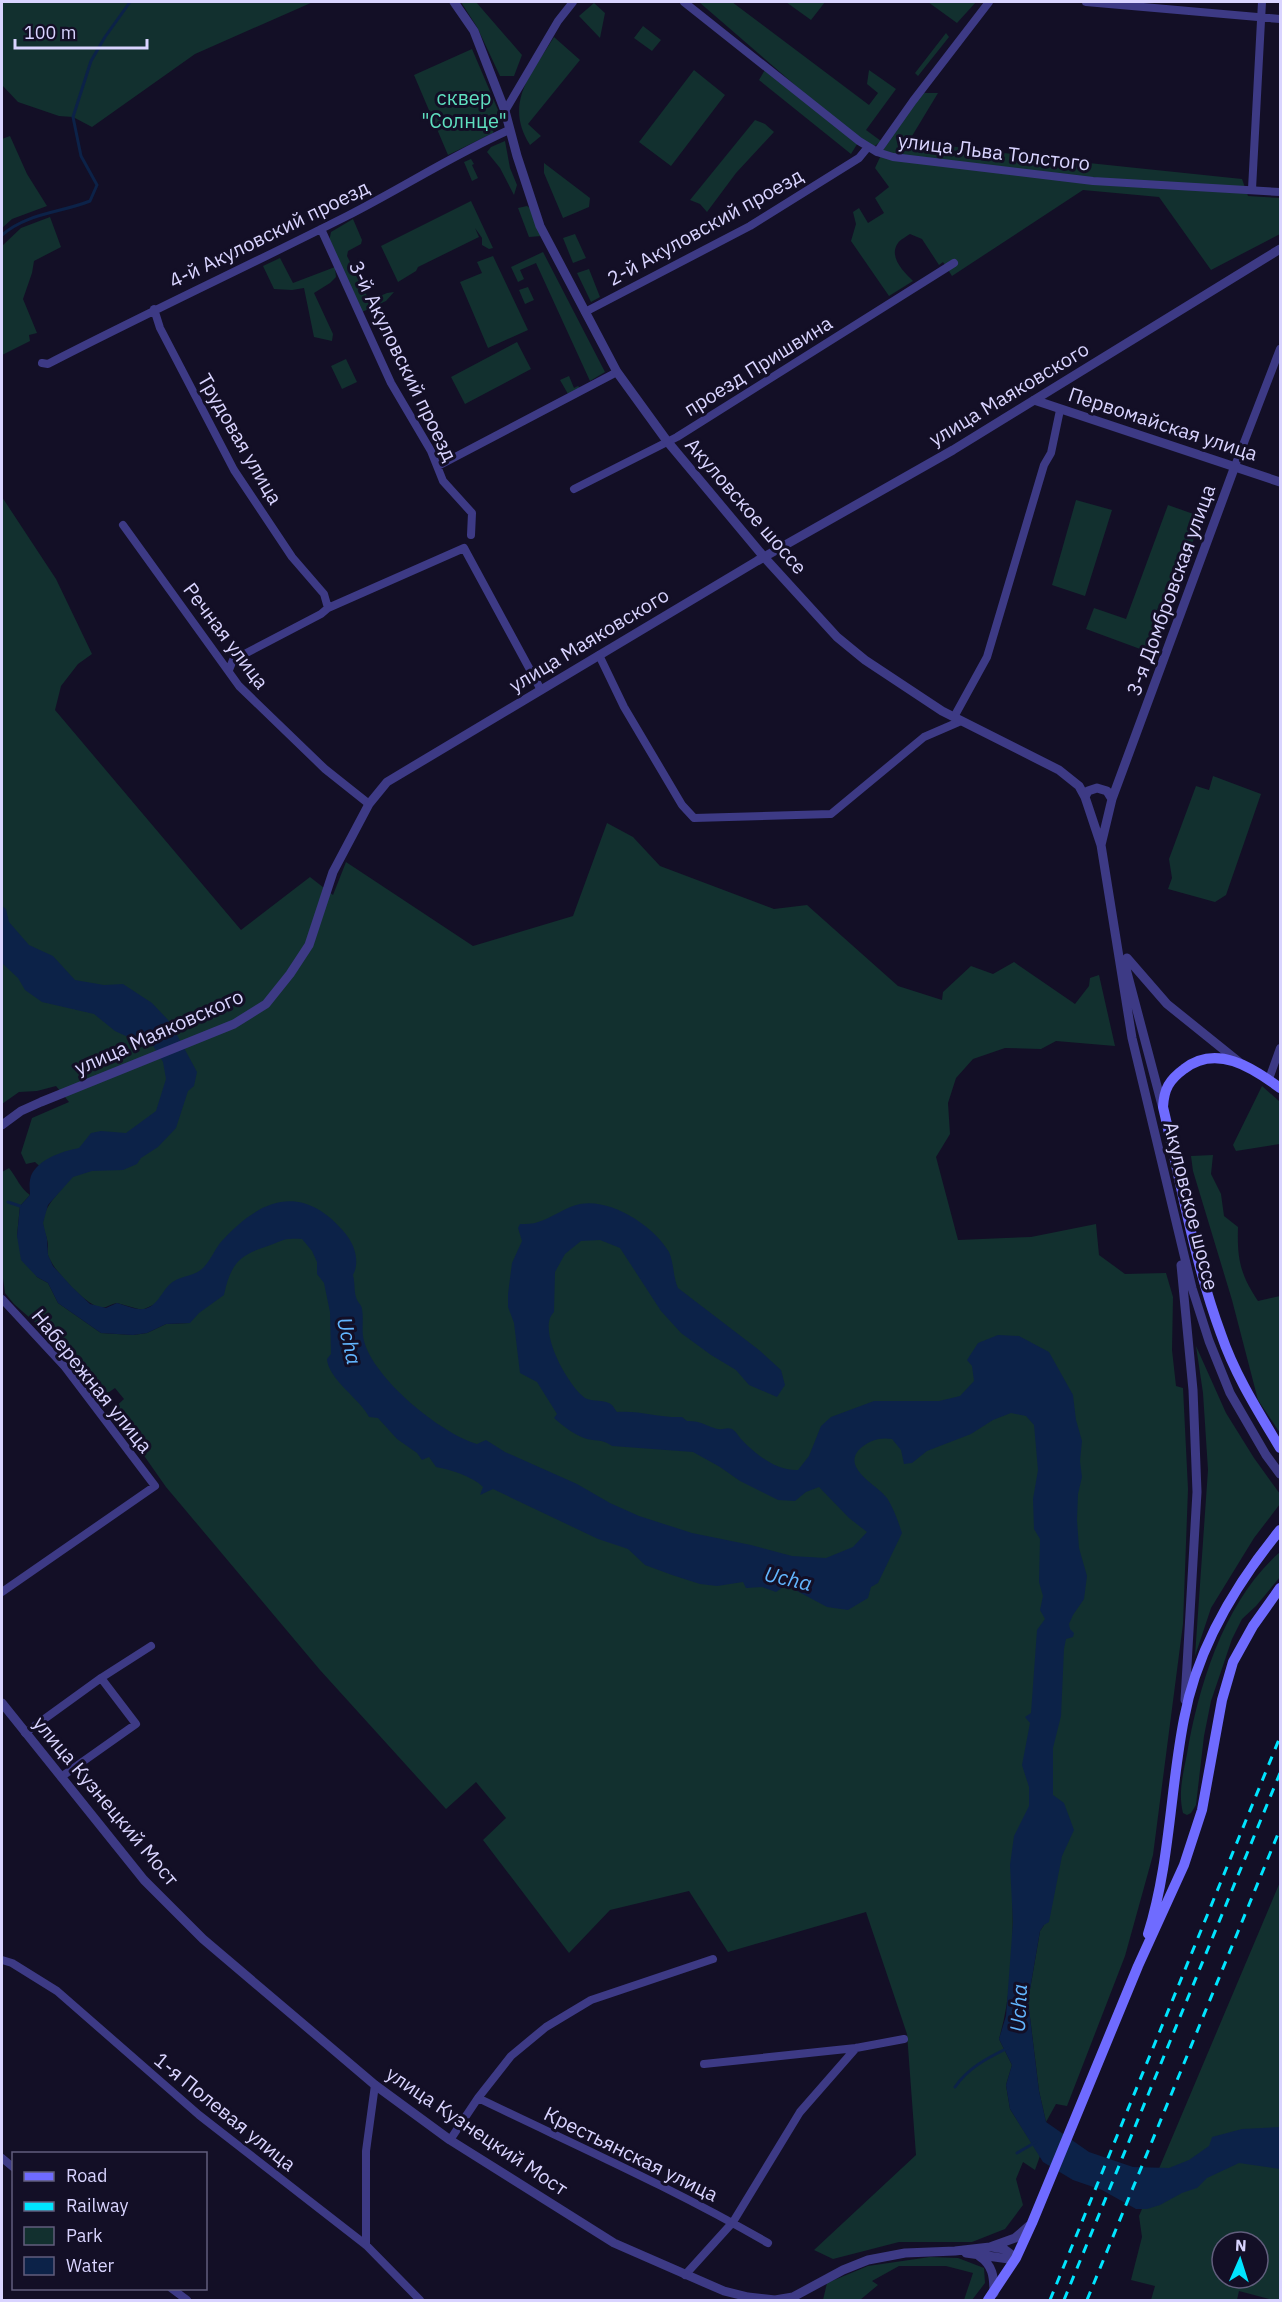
<svg xmlns="http://www.w3.org/2000/svg" width="1282" height="2302" font-family="'IBM Plex Sans',sans-serif">
<style>
.green{fill:#12302f;fill-rule:evenodd}
.water{fill:#0c2248}
.lines{fill:none;stroke-linecap:round;stroke-linejoin:round}
.stream{stroke:#0c2248;stroke-width:3}
.minor{stroke:#3d3a85;stroke-width:8}
.tertiary{stroke:#3d3a85;stroke-width:9}
.secondary{stroke:#6f6bff;stroke-width:10}
.rail{stroke:#00e5ff;stroke-width:3;stroke-dasharray:9 8;stroke-linecap:butt}
.labels{text-anchor:middle;stroke-width:6;stroke-linejoin:round;paint-order:stroke}
.park-label{font-size:20px;fill:#5fe0c0;stroke:#130f26}
.street-label{font-size:20px;fill:#d9d4ff;stroke:#130f26}
.water-label{font-size:21px;font-style:italic;fill:#62b6ff;stroke:#130f26}
</style>
<rect width="100%" height="100%" fill="#130f26"/>
<!-- green -->
<path class="green" d="M2,2H313L195,54L92,127L73,117L59,116L18,102L2,85Z
M461,2H476L522,55L514,76H500L477,27Z
M699,2H732L869,105L878,93L867,84L869,70L896,89L866,130L881,141L870,150L859,141L851,154L759,80L766,68L849,132Z
M786,2H825L811,20Z
M928,2H976L957,23Z
M594,3L605,13L600,38L579,16Z
M643,26L661,40L652,51L634,38Z
M946,33L949,37L918,76L915,73Z
M554,37L580,60L528,124L541,136L530,145C503,103 532,73 554,37Z
M472,49L498,110L493,133L448,155L414,75Z
M694,70L725,95L671,166L639,142Z
M923,93H938L909,141L1060,160L1242,179L1248,196L1280,198V234L1211,270L1159,197L1083,190L952,276L943,262L939,265L922,239L910,234C907,236 900,240 898,243C888,257 904,272 913,281L889,296L851,241L856,224L853,212L859,208L868,223L884,213L875,198L889,187L875,168L888,140Z
M755,120L765,124L774,132L736,173L707,212L700,204L690,200Z
M10,136L27,174L47,206L12,219L2,228V139Z
M505,141L510,168L517,185L514,195L500,168L487,152L491,147Z
M471,159L474,164L472,165L478,178L472,181L464,162Z
M544,163L590,198L589,207L563,218L544,173Z
M471,201L493,248L489,249L482,245V238L475,228L479,237L418,267L416,271L398,282L381,246Z
M527,206L531,209L541,236L529,237L518,208Z
M50,217L61,247L34,261L32,273L23,299L37,333L29,335L30,341L2,355V246L21,228Z
M353,219L362,240L361,244L348,251L347,256L368,298L371,300L387,293L394,292L386,301L362,312L329,242L331,232Z
M575,234L586,258L573,263L563,238Z
M543,252L605,372L590,381L536,263L520,270L524,279L518,282L511,267Z
M493,256L528,330L488,348L460,282L482,273L477,262Z
M280,258L293,283L335,267L336,277L330,283L314,293L333,334L332,341L314,337L304,288L292,290L274,289L263,266Z
M589,269L600,297L591,302L577,273Z
M528,287L534,300L525,304L519,290Z
M517,342L531,369L465,404L451,377Z
M346,359L357,382L342,389L331,366Z
M569,376L574,388L578,386L580,388L568,394L560,380Z
M2,497L56,579L92,654L78,664L61,686L55,710L241,930L310,877L333,895L346,862L473,946L573,916L607,823L633,837L660,866L774,909L807,905L898,986L942,1000L943,992L971,966L993,974L1014,962L1075,1004L1089,986L1090,978L1099,975L1115,1046L1056,1041L1041,1049L1005,1048L973,1059L956,1078L948,1103L950,1134L936,1157L958,1240L1031,1237L1096,1224L1099,1255L1125,1274L1166,1273L1173,1297L1172,1350L1176,1386L1183,1388L1188,1489L1183,1624L1153,1855L1125,1956L1067,2106L1056,2104L1046,2122L1039,2091L1028,2001L1040,1931L1044,1925L1012,1883C1014,1934 1013,1990 999,2039L1012,2065L1006,2085L1010,2109L1040,2156L1035,2170L1023,2162L1016,2179L1023,2205L1005,2229L972,2242H899L833,2259L814,2250L916,2155L907,2034L866,1912L728,1952L689,1891L610,1910L569,1953L483,1840L506,1818L476,1782L446,1809L320,1670L166,1487L112,1410L124,1399L115,1388L102,1397L60,1340L39,1326L14,1304L5,1293L2,1271V1172L9,1168C17,1178 20,1188 30,1195L20,1206L17,1236L37,1277L48,1283L58,1303L101,1333L133,1335L147,1333L166,1324L189,1323L153,1305L142,1310L117,1303C110,1304 106,1309 99,1307C85,1304 52,1269 48,1255C47,1253 48,1249 48,1246C48,1238 43,1231 43,1223C43,1209 55,1197 63,1187L35,1162L26,1164L21,1153L32,1118L69,1102L56,1086L37,1091L19,1092L2,1104Z
M1076,500L1112,510L1085,596L1052,585Z
M1168,505L1202,517L1151,653L1086,629L1094,608L1126,619Z
M1213,776L1261,794L1226,895L1215,902L1168,889L1172,878L1169,859L1196,786L1209,790Z
M1262,1086L1280,1102V1144L1236,1151L1233,1145Z
M1213,1155L1211,1174L1221,1194L1224,1216L1238,1227C1237,1259 1240,1274 1258,1301L1280,1296V1433L1258,1400L1232,1300L1193,1171L1191,1156Z
M1196,1346L1226,1413L1254,1458L1280,1494V1504L1254,1538L1211,1608L1195,1656L1208,1470L1203,1393Z
M1280,1552V1577L1256,1606L1242,1619L1232,1639L1211,1701L1204,1736L1196,1805L1191,1813L1187,1815L1183,1813C1178,1793 1183,1774 1187,1754C1199,1683 1225,1600 1280,1552Z
M1280,1882V2300H1273L1239,2291L1237,2300H1151L1155,2286L1131,2280L1142,2237L1139,2216ZM1222,2242H1258V2278H1222Z
M930,2257L958,2258L984,2268L985,2283L972,2300H964L973,2273L946,2266H899L872,2281L878,2285L860,2300H823L827,2283L868,2266Z"/>
<!-- water -->
<path class="water" d="M2,906L6,909L9,922L29,945L53,956L75,980L104,985L123,984L152,1003L170,1022L197,1072L194,1086L188,1091L176,1128L158,1147L141,1158L137,1164L123,1170L92,1171L73,1177L48,1205L43,1223L47,1239L48,1255L53,1266L72,1287L90,1304L106,1308L117,1303C124,1305 136,1310 143,1309C156,1308 161,1293 169,1285C177,1276 193,1277 202,1269C209,1263 214,1251 220,1243C260,1198 302,1182 345,1233C355,1245 360,1262 353,1275C355,1282 354,1291 356,1297C357,1302 362,1305 362,1309C364,1320 361,1330 364,1341C374,1379 440,1433 477,1444L486,1440L505,1452L577,1484L610,1503L639,1516L692,1533L751,1545L792,1556L826,1558L853,1547L867,1532L849,1518L819,1487L806,1492L795,1501L778,1500L740,1481L720,1467L693,1452L612,1446C601,1438 595,1442 584,1438C573,1434 563,1426 554,1418L557,1414L537,1382L520,1373L514,1323L508,1307V1294L512,1263L522,1241L518,1228L520,1224C526,1224 533,1224 538,1222C552,1218 565,1207 580,1204C611,1198 654,1226 669,1252C674,1263 673,1277 678,1288L759,1350L781,1370L785,1385L777,1397L749,1385L736,1370L711,1355L681,1333L661,1311L620,1248L600,1240L581,1241L565,1254L555,1272L554,1312C536,1329 568,1386 585,1398C592,1402 606,1399 612,1405C614,1407 615,1410 617,1412C639,1410 660,1418 682,1417L687,1421C703,1421 705,1426 718,1429C724,1430 726,1427 732,1429C737,1432 738,1436 742,1440C756,1455 777,1471 798,1470L809,1456L821,1426L831,1417L874,1401H939L960,1396L974,1381L972,1366L967,1360L978,1343L998,1335L1019,1336L1049,1352L1073,1395L1076,1420L1082,1441L1080,1461L1082,1477L1078,1494L1077,1520L1079,1548L1087,1576L1084,1599L1073,1615L1069,1624L1070,1629L1074,1633L1073,1637L1066,1639L1064,1649L1061,1716L1053,1748V1795L1064,1803L1074,1830L1062,1856L1049,1922L1044,1925L1040,1931L1028,2001L1039,2091L1046,2122L1089,2152L1133,2167L1169,2168L1189,2160L1209,2146L1212,2137L1242,2129L1280,2127V2169L1239,2163L1207,2178L1197,2188L1182,2193L1160,2205L1147,2209H1136L1102,2190L1073,2180L1043,2162L1010,2109L1006,2085L1012,2065L999,2039L1006,2016L1013,1922L1010,1865L1014,1836L1029,1806V1787L1022,1765L1030,1723L1025,1717L1031,1713L1037,1630L1045,1619L1040,1610L1043,1596L1039,1582L1040,1539L1034,1529L1033,1499L1038,1470L1034,1425L1026,1416L1011,1413L993,1420L971,1434L927,1451L912,1463L904,1464L901,1450L892,1439C881,1437 870,1440 862,1447C838,1467 878,1485 887,1498C894,1509 898,1521 902,1533L878,1583L871,1587L868,1598L848,1610L827,1607L786,1585L776,1592L762,1587L746,1588L743,1582L717,1586L700,1584L672,1575L645,1565L628,1549L598,1539L493,1489L480,1495L483,1487C472,1476 451,1470 436,1467L429,1457L422,1460L417,1453L397,1439L378,1418L369,1417C361,1400 328,1379 327,1359L331,1354L330,1312L324,1283L317,1274V1262L312,1251L302,1239C280,1238 284,1241 265,1247C237,1256 230,1267 224,1295L199,1313L190,1323L166,1324L147,1333L133,1335L101,1333L58,1303L48,1283L37,1277L21,1260L17,1236L20,1206L30,1195C30,1190 29,1185 30,1180C33,1161 62,1151 79,1148L91,1133L101,1131L126,1133L156,1111L166,1079L163,1062L149,1039L130,1038L115,1031L94,1014L42,1002L25,990L18,978L2,963Z"/>
<g class="lines">
<!-- stream -->
<path class="stream" d="M2,235C27,213 60,213 90,201L97,185L81,156L73,117L91,61L105,37L130,2
M8,1202L20,1206
M955,2087C968,2068 987,2058 1008,2048
M1017,2153L1036,2142"/>
<!-- minor -->
<path class="minor" d="M684,2L859,141L877,152L893,157L1093,181L1280,192
M1086,2L1280,19
M505,111L558,21L573,2
M877,152L913,101L989,2
M1252,189L1262,2
M321,229L391,383L431,451L443,481L472,513L471,535
M154,309L160,328L234,470L292,557L324,594L328,608
M585,312L750,226L859,158L868,147
M42,363L48,364C147,313 248,266 347,216C402,188 453,155 509,130
M438,466L617,372
M1235,466L1280,349
M574,489L677,437L954,263
M123,525L239,686L325,769L369,804
M599,655L624,707L682,805L694,818L831,814L924,737L961,721
M229,670L233,660L321,614L328,608L464,548L541,690
M954,717L987,657L1044,465L1051,453L1060,410
M1269,1079L1280,1048
M2,1299L65,1367L155,1486L2,1592
M25,1733L101,1678L151,1646
M61,1777L136,1724L101,1678
M2,1960L12,1963L57,1991L199,2115L366,2245L420,2300
M704,2064L856,2048L904,2039
M478,2098C575,2145 675,2189 768,2243
M450,2140L478,2098L511,2056L546,2027L591,2000L713,1959
M2,2158L14,2168
M366,2245V2151L375,2085
M685,2275L733,2222L800,2112L856,2048
M171,2288L187,2300"/>
<!-- tertiary -->
<path class="tertiary" d="M454,2L474,31L505,111L517,156L540,226L617,372L667,441L764,557L837,637L865,660L942,711L1059,770L1079,786L1085,797L1101,845L1132,1038L1192,1288L1209,1341L1230,1393L1266,1455L1280,1474
M1034,400L1280,482
M1085,797L1088,791L1097,788L1107,791L1112,799
M1101,845L1112,799L1235,466
M1127,958L1167,1004L1239,1062
M1125,965L1162,1105
M2,1125L21,1111L41,1102L234,1024L266,1004L290,974L309,945L333,872L369,804L387,782L757,561L953,450L1280,249
M1181,1265L1193,1390L1197,1492L1185,1700
M2,1703L144,1880L203,1939L375,2085L450,2140L614,2243L724,2291L748,2297L775,2300L793,2297L843,2270L868,2260L905,2253L955,2251L990,2247L1015,2238L1030,2225
M992,2247L1004,2249L1016,2258
M966,2253L1009,2259L1016,2258
M979,2256C993,2265 994,2277 994,2293"/>
<!-- secondary -->
<path class="secondary" d="M1280,1088C1252,1067 1216,1044 1184,1069C1169,1080 1164,1089 1163,1107C1181,1183 1194,1261 1221,1334C1235,1375 1258,1411 1280,1448
M1148,1934C1170,1864 1170,1790 1184,1719C1197,1648 1235,1585 1280,1530
M988,2300L1016,2258L1032,2223L1138,1966L1184,1865L1202,1810L1222,1700L1233,1662L1253,1626L1280,1588"/>
<!-- rail -->
<path class="rail" d="M1050,2300L1280,1737
M1064,2300L1280,1773
M1087,2300L1280,1829"/>
</g>
<g class="labels">
<!-- park labels -->
<g class="park-label">
<text x="464" y="105">сквер<tspan x="464" dy="23">"Солнце"</tspan></text>
</g>
<!-- street labels -->
<g class="street-label">
<text transform="translate(994 152) rotate(7)" y="7">улица Льва Толстого</text>
<text transform="translate(705 227) rotate(-29)" y="7">2-й Акуловский проезд</text>
<text transform="translate(269 234) rotate(-26)" y="7">4-й Акуловский проезд</text>
<text transform="translate(403 361) rotate(64)" y="7">3-й Акуловский проезд</text>
<text transform="translate(758 366) rotate(-32)" y="7">проезд Пришвина</text>
<text transform="translate(1009 394) rotate(-31)" y="7">улица Маяковского</text>
<text transform="translate(1163 424) rotate(18)" y="7">Первомайская улица</text>
<text transform="translate(240 439) rotate(60)" y="7">Трудовая улица</text>
<text transform="translate(746 506) rotate(49)" y="7">Акуловское шоссе</text>
<text transform="translate(1171 590) rotate(-70)" y="7">3-я Домбровская улица</text>
<text transform="translate(226 636) rotate(53)" y="7">Речная улица</text>
<text transform="translate(589 640) rotate(-31)" y="7">улица Маяковского</text>
<text transform="translate(159 1032) rotate(-24)" y="7">улица Маяковского</text>
<text transform="translate(1191 1206) rotate(76)" y="7">Акуловское шоссе</text>
<text transform="translate(92 1381) rotate(51)" y="7">Набережная улица</text>
<text transform="translate(106 1801) rotate(50)" y="7">улица Кузнецкий Мост</text>
<text transform="translate(225 2112) rotate(39)" y="7">1-я Полевая улица</text>
<text transform="translate(477 2131) rotate(34)" y="7">улица Кузнецкий Мост</text>
<text transform="translate(631 2154) rotate(26)" y="7">Крестьянская улица</text>
</g>
<!-- water labels -->
<g class="water-label">
<text transform="translate(349 1341) rotate(77)" y="7">Ucha</text>
<text transform="translate(788 1579) rotate(13)" y="7">Ucha</text>
<text transform="translate(1019 2008) rotate(-87)" y="7">Ucha</text>
</g>
</g>
<!-- border -->
<rect width="1282" height="2302" fill="none" stroke="#d9d4ff" stroke-width="6"/>
<!-- legend -->
<rect x="12" y="2152" width="195" height="138" fill="#130f26" stroke="#625e7d" stroke-width="1.5"/>
<rect x="24" y="2172" width="30" height="9" fill="#6f6bff" stroke="#625e7d" stroke-width="1.5"/>
<text x="66" y="2182" font-size="18" fill="#d9d4ff">Road</text>
<rect x="24" y="2202" width="30" height="9" fill="#00e5ff" stroke="#625e7d" stroke-width="1.5"/>
<text x="66" y="2212" font-size="18" fill="#d9d4ff">Railway</text>
<rect x="24" y="2227" width="30" height="18" fill="#12302f" stroke="#625e7d" stroke-width="1.5"/>
<text x="66" y="2242" font-size="18" fill="#d9d4ff">Park</text>
<rect x="24" y="2257" width="30" height="18" fill="#0c2248" stroke="#625e7d" stroke-width="1.5"/>
<text x="66" y="2272" font-size="18" fill="#d9d4ff">Water</text>
<!-- north arrow -->
<g transform="translate(1240 2260) rotate(3)"><circle r="28" fill="#130f26" stroke="#625e7d" stroke-width="1.5"/>
<path d="M0-4.5L10 22L0 15L-10 22Z" fill="#00e5ff"/>
<text y="-9" font-size="16" font-weight="bold" text-anchor="middle" fill="#d9d4ff">N</text>
</g>
<!-- scale -->
<path d="M15 39v9h132v-9" fill="none" stroke="#d9d4ff" stroke-width="3"/>
<text x="24" y="39" font-size="18" fill="#d9d4ff" stroke="#130f26" stroke-width="4.5" paint-order="stroke">100 m</text>
</svg>
